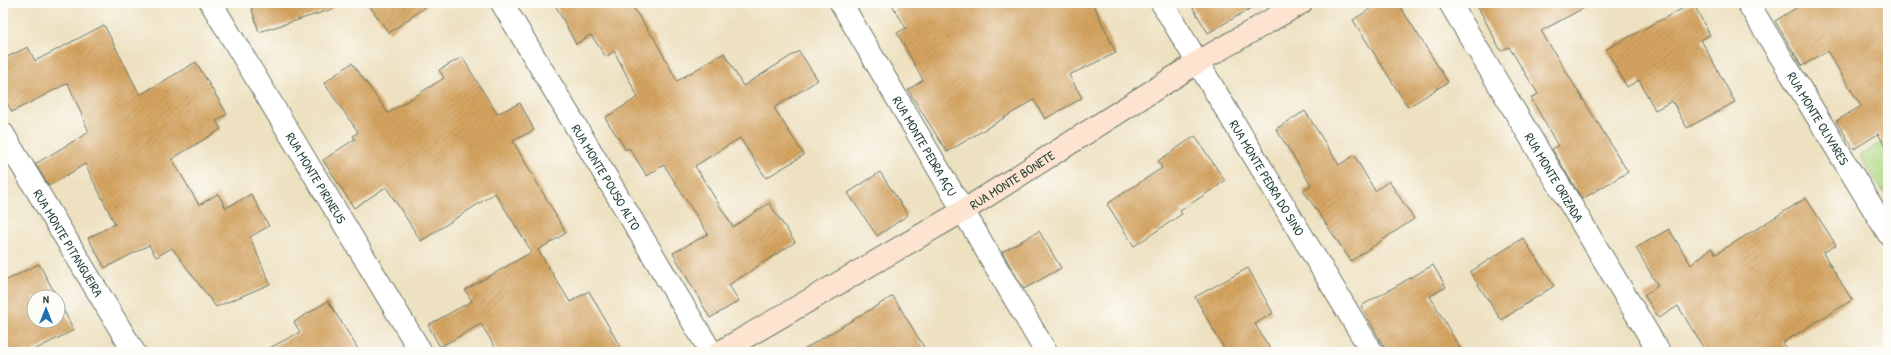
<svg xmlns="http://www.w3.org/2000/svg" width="1891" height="355" font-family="'Patrick Hand',sans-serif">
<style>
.garden{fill:#afd883;stroke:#678a5c}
.building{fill:url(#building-hatch)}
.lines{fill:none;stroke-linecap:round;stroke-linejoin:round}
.street-casing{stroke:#677665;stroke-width:24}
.secondary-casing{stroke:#677665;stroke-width:24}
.street{stroke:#fff;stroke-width:22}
.secondary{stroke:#fde4d1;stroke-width:22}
.labels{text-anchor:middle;stroke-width:3;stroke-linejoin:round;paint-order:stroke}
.street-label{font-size:13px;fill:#1f3d34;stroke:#fdfcf7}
</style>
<defs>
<pattern id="building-hatch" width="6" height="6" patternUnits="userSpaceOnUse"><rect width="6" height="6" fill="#d6a461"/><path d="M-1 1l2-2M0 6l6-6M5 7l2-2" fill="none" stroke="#ad8751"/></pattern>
</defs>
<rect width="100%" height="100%" fill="#fdfcf7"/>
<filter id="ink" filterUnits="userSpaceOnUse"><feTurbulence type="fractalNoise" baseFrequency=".025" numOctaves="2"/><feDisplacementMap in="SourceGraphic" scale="8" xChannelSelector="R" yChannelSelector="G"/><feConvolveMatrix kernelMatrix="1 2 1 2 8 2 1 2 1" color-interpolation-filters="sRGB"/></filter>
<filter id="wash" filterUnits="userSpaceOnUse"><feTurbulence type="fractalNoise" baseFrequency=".012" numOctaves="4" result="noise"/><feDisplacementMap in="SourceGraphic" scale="16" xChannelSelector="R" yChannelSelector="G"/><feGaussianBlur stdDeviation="0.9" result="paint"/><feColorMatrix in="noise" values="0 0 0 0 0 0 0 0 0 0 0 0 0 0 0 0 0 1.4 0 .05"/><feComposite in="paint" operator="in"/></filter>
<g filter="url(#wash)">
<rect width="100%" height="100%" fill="#eee1c1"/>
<!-- garden -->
<path class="garden" d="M1888,138V190L1884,193L1860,156Z"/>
<g id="blocks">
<!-- building -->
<path class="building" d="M250,3H332L333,9L259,32Z
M367,3H431L389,33Z
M554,3H630L652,36H653L677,81L724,53L743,86L799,51L818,80L774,108L804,155L766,178L740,138L695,166L733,227L769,203L795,242L729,285L739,301L710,318L673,253L708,234L664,165L647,176L629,148L626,150L605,118L638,97L614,51L606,57L591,35L576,44Z
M891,3H1093L1116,53L1069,75L1082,98L1045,119L1034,100L947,152L908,90L923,80L897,33L906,28Z
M1190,3H1260L1208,33Z
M1379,3H1398L1448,82L1408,107L1353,20Z
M1476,3H1593L1541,31L1628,172L1582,199L1552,149L1558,146L1531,98L1538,94L1509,47L1501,51Z
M1693,3L1710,35L1701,40L1735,102L1687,128L1672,101L1655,110L1639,80L1627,87L1606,49Z
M1804,3H1888V150L1878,134L1854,149L1836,121L1861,106L1827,51L1802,66L1775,21Z
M104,25L140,95L196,62L227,114L216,121L221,129L172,159L199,205L218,194L226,208L251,194L269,226L250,237L270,284L216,307L172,248L156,257L149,245L105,268L88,238L115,224L85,164L49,186L35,164L89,132L68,83L12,112L3,95V59L28,47L35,61Z
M462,57L497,114L520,103L534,130L513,141L566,233L538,250L570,302L589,291L623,352H498L481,324L440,347L428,325L472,301L465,290L532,252L495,193L421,241L386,187L354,208L323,160L355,139L353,136L358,132L324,83L352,63L388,113L444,78L439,70Z
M1305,111L1339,165L1354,155L1375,191L1389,181L1414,219L1351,261L1303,190L1311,185L1276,129Z
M1195,136L1225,181L1180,211L1182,214L1134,246L1107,204L1162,168L1158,161Z
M880,172L908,215L877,236L848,193Z
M1806,198L1836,245L1823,253L1852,300L1782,343L1789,352H1706L1678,306L1659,318L1644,295L1658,286L1636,248L1669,229L1691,265L1711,248L1716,254Z
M1039,231L1061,268L1024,289L1002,252Z
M1523,238L1554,286L1501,320L1470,272Z
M39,264L57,297H34V321H58V300L74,330L30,352H3V282Z
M1433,265L1446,287L1430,296L1462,352H1387L1361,306Z
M1248,268L1273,313L1255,324L1272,352H1226L1195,297Z
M893,296L927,352H799L831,333Z
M328,301L360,352H262L300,332L294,322Z"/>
</g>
</g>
<g filter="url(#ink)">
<use href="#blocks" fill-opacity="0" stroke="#677665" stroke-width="1"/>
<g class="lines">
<!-- street casing -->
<g class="street-casing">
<g id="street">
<path id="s1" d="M211,3L421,352"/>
<path id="s2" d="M502,3L711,352"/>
<path id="s3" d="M841,3L1046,352"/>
<path id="s4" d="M1162,3L1372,352"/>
<path id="s5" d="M1450,3L1659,352"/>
<path id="s6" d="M1748,3L1888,233"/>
<path id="s7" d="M3,134L134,352"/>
</g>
</g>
<!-- secondary casing -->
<g class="secondary-casing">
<g id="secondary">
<path id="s8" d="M720,352L963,211L1198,62L1301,3"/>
</g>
</g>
<!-- street -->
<use href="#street" class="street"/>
<!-- secondary -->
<use href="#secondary" class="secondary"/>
</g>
</g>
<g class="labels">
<!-- street labels -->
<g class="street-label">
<text dy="5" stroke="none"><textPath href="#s6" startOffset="135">RUA MONTE OLIVARES</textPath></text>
<text dy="5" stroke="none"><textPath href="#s3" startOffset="166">RUA MONTE PEDRA AÇU</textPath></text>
<text dy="5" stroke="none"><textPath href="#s1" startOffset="204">RUA MONTE PIRINEUS</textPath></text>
<text dy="5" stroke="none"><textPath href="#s2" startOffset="203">RUA MONTE POUSO ALTO</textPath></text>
<text dy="5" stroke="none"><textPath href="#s4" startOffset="204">RUA MONTE PEDRA DO SINO</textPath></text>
<text dy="5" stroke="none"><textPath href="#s5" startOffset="203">RUA MONTE ORIZADA</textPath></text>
<text dy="5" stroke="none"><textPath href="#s8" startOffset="339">RUA MONTE BONETE</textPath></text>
<text dy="5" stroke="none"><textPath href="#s7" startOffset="127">RUA MONTE PITANGUEIRA</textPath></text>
</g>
</g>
<!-- margin -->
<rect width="1891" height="355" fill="none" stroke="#fdfcf7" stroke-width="16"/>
<!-- north arrow -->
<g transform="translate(46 309)"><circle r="19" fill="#fdfcf7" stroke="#a4b0a9"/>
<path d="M0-3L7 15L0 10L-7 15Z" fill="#1f6fb2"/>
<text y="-6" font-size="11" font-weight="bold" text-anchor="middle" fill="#1f3d34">N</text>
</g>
</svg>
